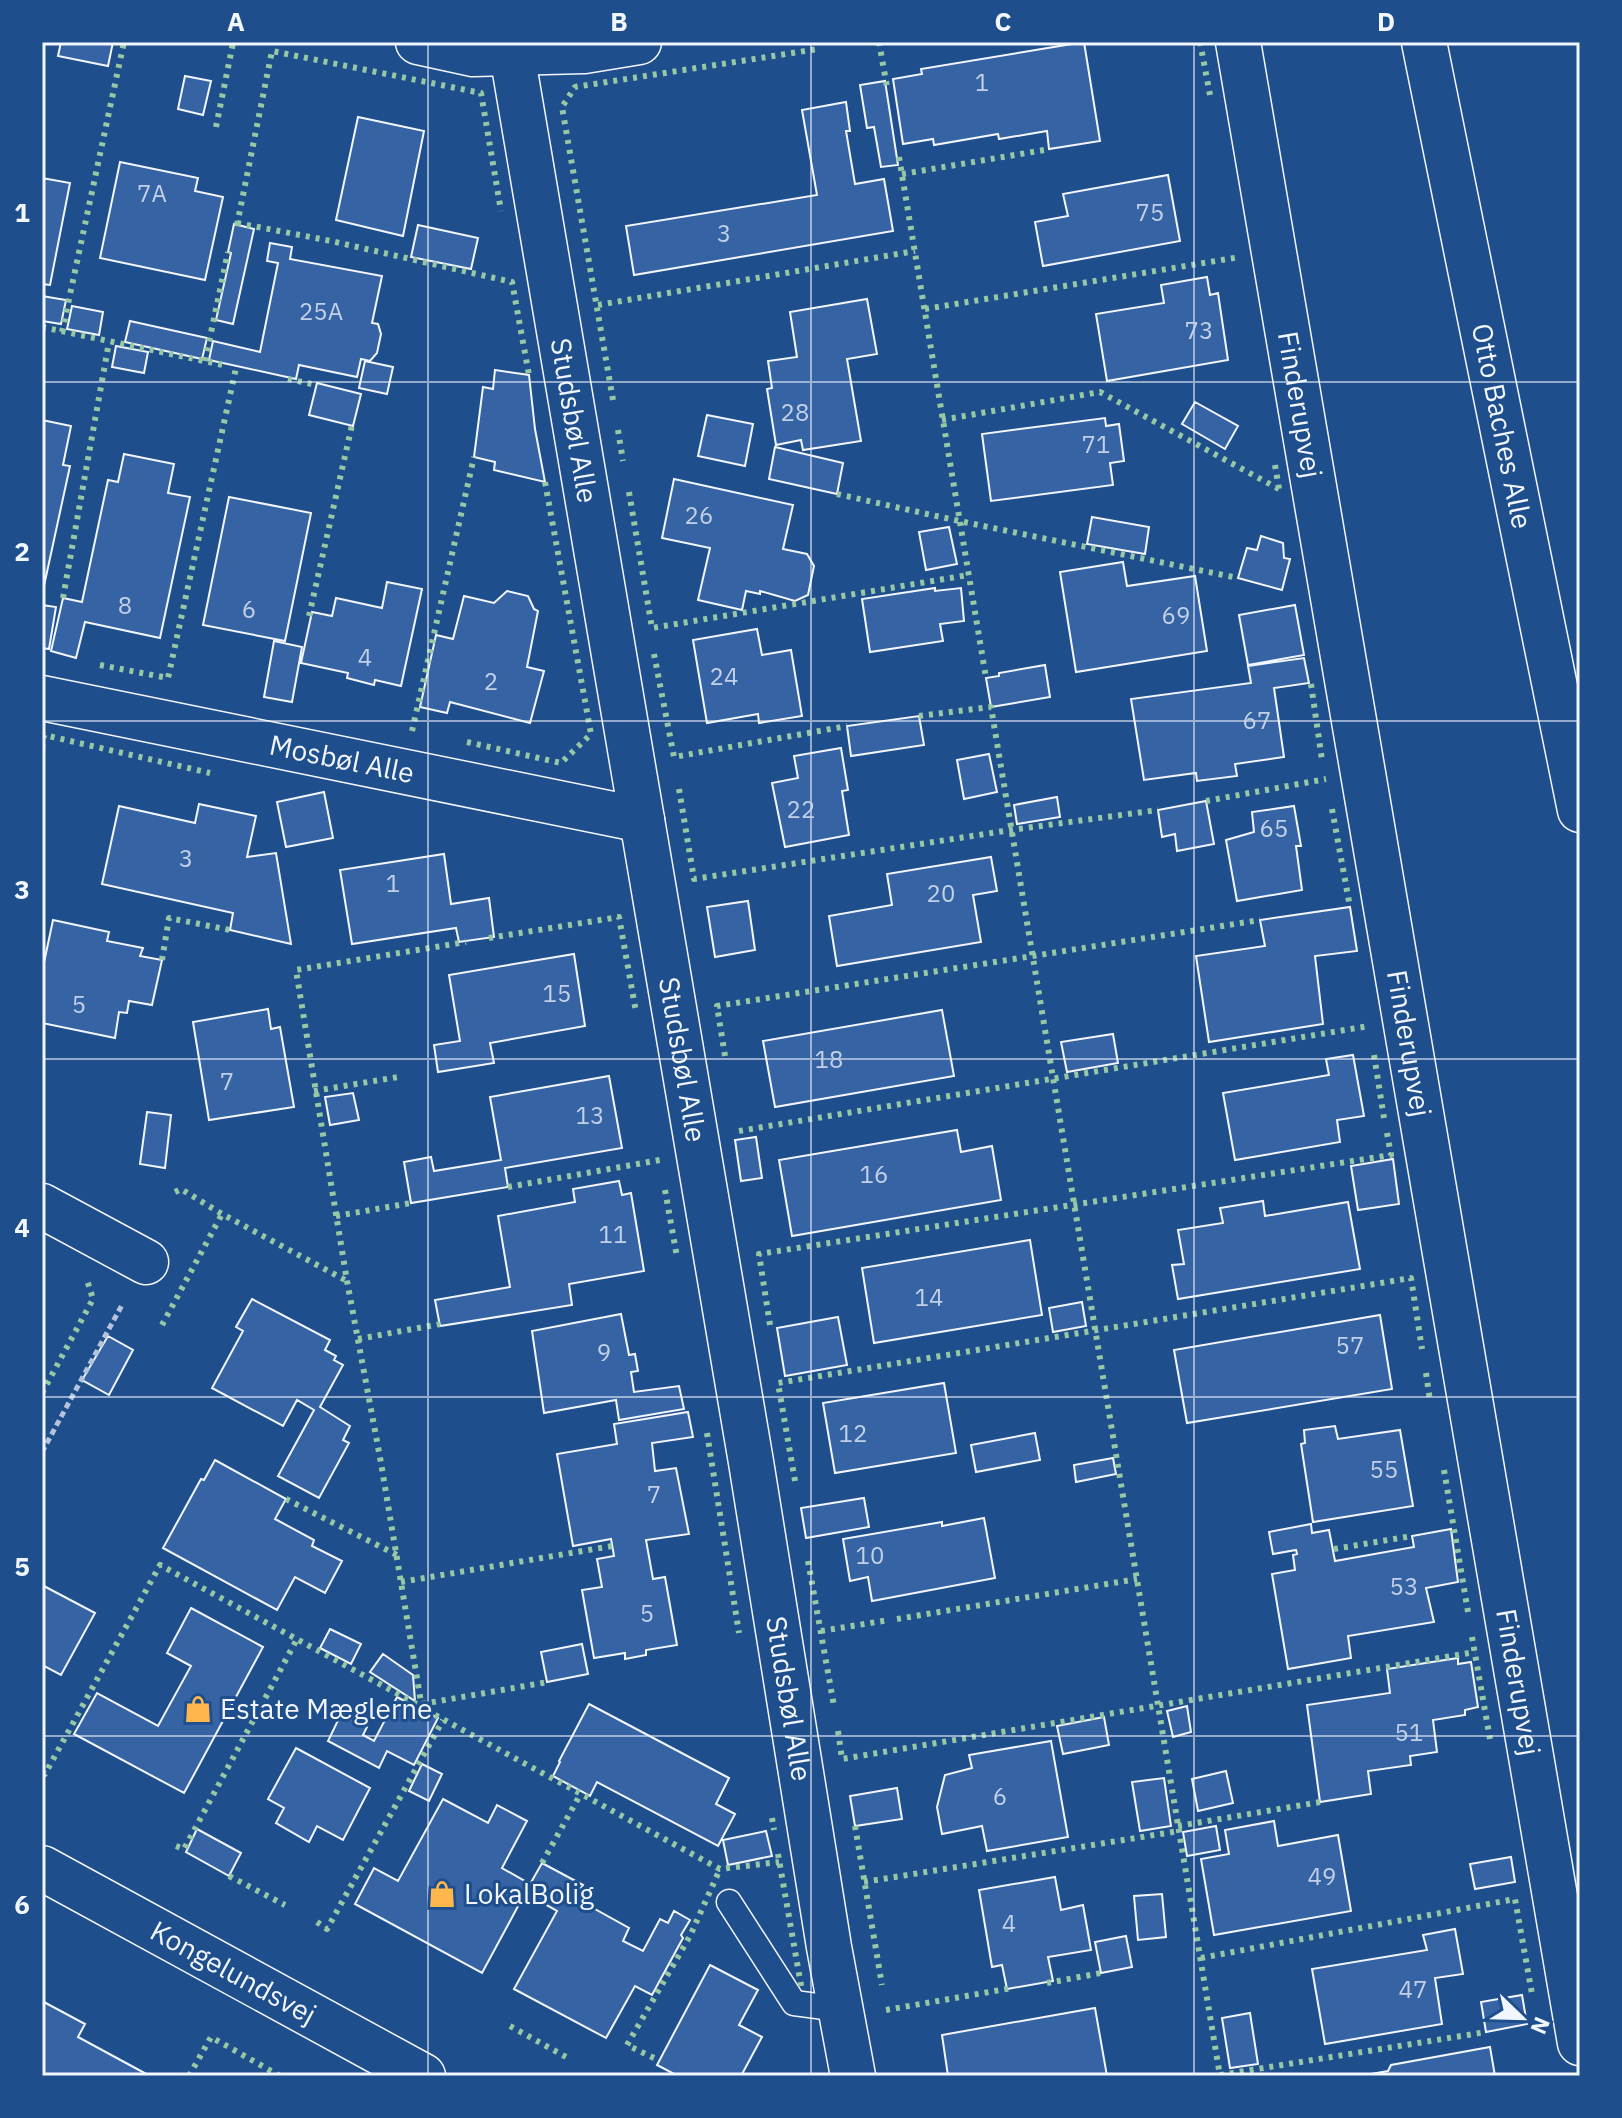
<svg xmlns="http://www.w3.org/2000/svg" width="1622" height="2118" font-family="'IBM Plex Sans',sans-serif">
<style>
.building{fill:#3563a3;stroke:#f2f6ff;stroke-width:2}
.lines{fill:none;stroke-linecap:round;stroke-linejoin:round}
.service-casing{stroke:#f2f6ff;stroke-width:27}
.minor-casing{stroke:#f2f6ff;stroke-width:47}
.tertiary-casing{stroke:#f2f6ff;stroke-width:47}
.path{stroke:#b3c4dc;stroke-width:5;stroke-dasharray:6 4;stroke-linecap:butt}
.service{stroke:#1f4e8c;stroke-width:24}
.minor{stroke:#1f4e8c;stroke-width:44}
.tertiary{stroke:#1f4e8c;stroke-width:44}
.hedge{stroke:#97c8a6;stroke-width:6;stroke-dasharray:4 6;stroke-linecap:butt}
.grid{fill:none;stroke:#f2f6ff;stroke-width:2;stroke-opacity:0.55}
.labels{text-anchor:middle;stroke-width:6;stroke-linejoin:round;paint-order:stroke}
.number-label{font-size:24px;fill:#c3d1e8}
.street-label{font-size:28px;fill:#f2f6ff;stroke:#1f4e8c}
.poi-label{font-size:28px;fill:#f2f6ff;stroke:#1f4e8c;text-anchor:start}
.neatline{fill:none;stroke:#f2f6ff;stroke-width:3}
.grid-label{font-size:26px;text-anchor:middle;font-weight:bold;fill:#f2f6ff}
</style>
<rect width="100%" height="100%" fill="#1f4e8c"/>
<!-- building -->
<path class="building" d="M61,42H113L108,66L58,56Z
M1084,42L1100,141L1049,149L1047,131L999,139L998,134L934,145L933,139L903,144L893,79L922,74L921,69Z
M185,76L211,81L203,115L178,109Z
M885,81L898,165L881,167L874,127L867,128L860,85Z
M846,102L850,131H846L855,184L884,179L893,231L634,275L626,226L817,195L802,110Z
M358,117L424,131L403,236L336,220Z
M120,162L198,178L195,191L223,197L205,280L100,258Z
M1168,175L1180,241L1043,266L1035,222L1068,216L1063,194Z
M42,178L70,183L50,285L42,284Z
M234,224L254,229L233,324L216,320L231,253L228,252Z
M418,225L478,238L471,269L411,257Z
M270,243L292,247L290,259L382,276L372,323L378,324L381,334L377,353L370,361L361,359L357,377L299,365L296,379L209,360L213,341L260,352L278,263L267,261Z
M1207,277L1210,295L1218,293L1228,360L1107,381L1096,314L1164,303L1161,285Z
M42,296L66,300L61,324L42,321Z
M867,299L877,354L847,359L861,441L803,450L801,440L776,445L767,389L772,388L768,361L797,357L790,312Z
M72,306L103,312L99,335L67,329Z
M130,321L207,338L202,359L125,342Z
M116,346L148,352L144,373L112,367Z
M365,361L393,367L387,394L359,388Z
M495,370L529,375L535,429L545,482L494,470L495,462L474,457L483,387L493,389Z
M317,383L361,394L353,426L309,415Z
M1195,402L1238,426L1225,449L1182,424Z
M707,415L753,424L745,466L698,456Z
M1105,418L1106,426L1119,424L1124,461L1110,463L1113,485L991,501L982,434Z
M42,420L71,426L63,465L70,466L42,595Z
M775,447L843,463L837,494L769,479Z
M124,454L174,464L168,493L190,497L160,638L85,622L76,658L51,651L63,598L82,602L108,480L118,482Z
M674,479L793,505L783,549L807,554L814,566L808,595L795,601L760,591V594L746,591L742,610L698,600L710,548L662,538Z
M229,497L311,513L285,641L203,625Z
M1092,517L1149,527L1145,554L1087,544Z
M949,527L957,564L926,570L919,532Z
M1261,536L1283,543L1284,558L1290,559L1282,590L1238,578L1247,548L1257,550Z
M1123,562L1127,586L1195,576L1207,651L1076,672L1060,572Z
M387,582L422,589L401,686L375,680L374,685L347,678L348,673L301,663L312,612L332,616L336,598L382,608Z
M935,588V591L961,588L964,621L940,624L943,641L870,652L862,599Z
M507,591L528,596L534,609L538,611L527,667L544,671L530,723L450,702L447,713L420,707L436,635L453,639L464,596L494,603Z
M42,605L56,607L49,649L42,648Z
M1295,605L1304,655L1248,665L1239,615Z
M757,629L762,655L791,650L802,716L759,723L758,714L707,723L693,640Z
M274,641L302,647L292,702L264,697Z
M1304,658L1309,683L1274,688L1284,757L1235,764L1237,776L1197,781L1196,773L1144,780L1131,699L1251,683L1248,666Z
M1045,665L1050,697L991,707L986,678L999,676V673Z
M919,716L924,745L851,756L847,726Z
M841,748L848,790L842,791L849,835L785,847L772,783L798,778L794,756Z
M989,754L997,792L964,799L957,760Z
M324,792L333,838L286,847L277,802Z
M1057,797L1060,817L1017,824L1014,805Z
M1206,801L1214,844L1177,851L1175,834L1162,837L1158,810Z
M199,804L256,816L247,857L276,853L291,944L230,930L233,913L102,884L119,806L195,823Z
M1294,806L1301,846H1296L1302,890L1237,901L1226,840L1254,832L1252,812Z
M444,854L451,904L489,898L494,937L459,942L456,928L352,944L340,870Z
M991,857L997,891L973,895L981,942L837,966L829,916L892,905L887,874Z
M748,901L755,950L715,957L707,907Z
M1350,907L1357,951L1315,956L1323,1024L1209,1042L1196,956L1265,946L1260,920Z
M53,920L109,932L107,941L143,948L140,956L162,960L152,1005L129,1001L127,1013L119,1012L115,1038L42,1023V972Z
M574,954L585,1026L490,1043L494,1063L438,1072L434,1045L460,1041L449,975Z
M268,1009L271,1029L280,1027L294,1107L209,1120L193,1022Z
M942,1010L954,1076L775,1107L763,1041Z
M1113,1034L1118,1063L1067,1072L1061,1042Z
M1353,1055L1364,1116L1337,1120L1340,1142L1235,1160L1223,1093L1329,1075L1326,1059Z
M609,1076L622,1148L505,1168L508,1187L411,1203L404,1162L431,1157L434,1171L501,1160L490,1097Z
M353,1093L359,1120L330,1125L325,1097Z
M147,1112L171,1115L165,1168L140,1164Z
M957,1130L961,1152L992,1146L1001,1200L792,1236L779,1160Z
M756,1137L762,1178L741,1181L735,1140Z
M1393,1159L1399,1204L1358,1210L1351,1166Z
M619,1181L622,1195L631,1193L644,1271L569,1284L572,1305L440,1326L435,1300L510,1287L498,1216L575,1202L573,1189Z
M1263,1201L1265,1216L1348,1202L1360,1269L1178,1299L1172,1265L1184,1264L1178,1230L1223,1223L1220,1208Z
M1030,1240L1042,1315L874,1343L862,1268Z
M252,1299L330,1340L325,1350L336,1356L334,1360L343,1365L320,1407L350,1426L343,1440L349,1443L319,1498L278,1476L314,1410L297,1400L283,1426L212,1388L243,1331L236,1327Z
M1082,1302L1086,1326L1053,1332L1049,1308Z
M621,1314L629,1355L635,1354L638,1371L631,1372L634,1392L679,1386L684,1409L619,1420L616,1400L544,1413L532,1331Z
M1380,1315L1392,1389L1187,1423L1174,1350Z
M838,1317L847,1365L785,1376L777,1328Z
M108,1336L133,1350L109,1395L82,1380Z
M944,1383L956,1453L835,1473L823,1403Z
M688,1412L693,1437L652,1443L655,1471L676,1468L689,1534L646,1540L653,1579L665,1577L677,1645L646,1650V1655L625,1659V1653L594,1658L582,1590L602,1587L597,1559L614,1556L611,1539L573,1546L557,1454L617,1444L614,1424Z
M1335,1426L1338,1439L1400,1430L1413,1506L1313,1522L1301,1444L1305,1443L1304,1430Z
M1035,1433L1040,1460L976,1472L971,1445Z
M1113,1458L1116,1474L1076,1482L1074,1465Z
M215,1460L286,1499L275,1519L314,1540L312,1546L342,1561L325,1593L295,1577L277,1610L163,1548L201,1479L204,1480Z
M864,1498L869,1527L806,1538L801,1508Z
M984,1518L995,1578L872,1601L868,1577L850,1581L843,1539L942,1522V1526Z
M1311,1524L1312,1533L1329,1530L1335,1561L1414,1547L1412,1536L1451,1529L1458,1582L1426,1588L1434,1622L1348,1636L1351,1658L1288,1669L1272,1574L1295,1570L1293,1555L1297,1554L1296,1550L1273,1554L1269,1532Z
M42,1585L95,1613L61,1675L42,1665Z
M191,1608L263,1647L184,1793L74,1734L97,1693L158,1726L191,1666L167,1653Z
M330,1629L361,1644L351,1664L320,1648Z
M582,1644L588,1674L547,1682L541,1652Z
M383,1654L413,1675L415,1701L370,1672Z
M1458,1658V1664L1471,1662L1478,1707L1465,1710V1715L1433,1720L1437,1752L1410,1756L1411,1765L1368,1771L1371,1794L1320,1802L1307,1705L1390,1693L1387,1669Z
M397,1697L438,1718L414,1765L387,1751L379,1768L328,1741L341,1714L367,1727L363,1735L374,1741Z
M589,1704L729,1778L716,1804L735,1814L718,1846L597,1782L590,1796L553,1776L560,1762L559,1761Z
M1187,1706L1191,1732L1173,1737L1167,1711Z
M1104,1717L1109,1745L1063,1754L1057,1726Z
M1051,1741L1068,1837L987,1851L982,1826L942,1834L937,1807L945,1775L972,1768L969,1755Z
M296,1748L370,1788L343,1840L317,1826L309,1842L276,1823L284,1808L268,1799Z
M422,1764L442,1774L429,1801L409,1791Z
M1226,1771L1233,1803L1198,1811L1192,1779Z
M1164,1778L1171,1826L1140,1831L1132,1782Z
M897,1788L902,1819L855,1826L850,1796Z
M443,1799L488,1823L497,1805L527,1821L502,1868L530,1884L482,1973L355,1904L374,1868L398,1881Z
M1274,1821L1278,1846L1338,1835L1351,1911L1214,1935L1201,1859L1229,1854L1225,1830Z
M1216,1826L1220,1850L1187,1856L1183,1832Z
M197,1829L241,1853L229,1876L186,1852Z
M766,1831L772,1856L728,1865L723,1840Z
M1511,1857L1515,1882L1475,1889L1470,1864Z
M542,1863L583,1885L575,1898L629,1928L623,1941L643,1951L660,1919L668,1923L674,1911L690,1920L681,1935L683,1938L652,1995L635,1986L606,2038L514,1989L557,1911L525,1893Z
M1055,1877L1061,1910L1083,1905L1091,1950L1048,1957L1053,1981L1007,1989L1002,1965L992,1967L979,1890Z
M1162,1894L1166,1937L1138,1940L1134,1896Z
M1455,1929L1463,1974L1435,1978L1442,2024L1325,2044L1312,1969L1427,1950L1423,1935Z
M1126,1936L1132,1967L1101,1973L1095,1942Z
M710,1965L758,1990L739,2025L762,2037L741,2076H678L657,2065Z
M1522,1995L1527,2024L1486,2032L1481,2002Z
M42,2001L85,2024L78,2037L150,2076H42Z
M1095,2008L1107,2076H948L942,2035Z
M1250,2013L1258,2064L1230,2068L1222,2018Z
M1490,2047L1495,2076H1360L1388,2071L1391,2065Z"/>
<g class="lines">
<!-- service casing -->
<g class="service-casing">
<path id="service" d="M729,1902L794,2003L840,2009"/>
</g>
<!-- minor casing -->
<g class="minor-casing">
<g id="minor">
<path d="M418,42L473,54L584,51L639,42"/>
<path id="s1" d="M510,42L751,1462L829,1947L853,2076"/>
<path id="s2" d="M1238,42L1580,2043"/>
<path id="s3" d="M42,698L642,820"/>
<path d="M42,1206L146,1262"/>
</g>
</g>
<!-- tertiary casing -->
<g class="tertiary-casing">
<g id="tertiary">
<path id="s4" d="M1424,42L1580,810"/>
<path id="s5" d="M42,1868L423,2076"/>
</g>
</g>
<!-- path -->
<path class="path" d="M42,1452L122,1305"/>
<!-- service -->
<use href="#service" class="service"/>
<!-- minor -->
<use href="#minor" class="minor"/>
<!-- tertiary -->
<use href="#tertiary" class="tertiary"/>
<!-- hedge -->
<path class="hedge" d="M879,42L887,87
M1200,42L1210,95
M216,127L233,43L230,42
M899,157L986,678
M902,174L1050,149
M237,223L331,241L512,282L529,375
M237,225L272,51L481,93L501,211
M598,305L915,251
M925,309L1240,257
M42,327L223,365
M62,332L124,42
M205,361L228,252
M288,379L316,385
M613,400L562,107L575,87L818,49
M942,420L1100,392L1279,489
M618,430L623,461
M1275,465L1279,489
M629,492L652,628L968,575
M837,494L959,521L1238,578
M63,598L109,342
M309,616L352,425
M654,654L674,757L847,726
M100,665L168,678L236,368
M1311,684L1322,760
M919,716L991,707L1220,2076
M412,731L474,457
M467,742L561,763L591,734L545,482
M42,748L44,735L210,773
M679,789L694,879L1011,830L1158,810
M1206,801L1326,779
M1332,809L1350,907
M489,938L619,917L636,1012
M162,960L169,918L230,930
M1374,1055L1384,1118
M725,1056L717,1006L1260,920
M314,1091L398,1077
M739,1131L1369,1026
M508,1187L660,1160
M665,1190L677,1257
M175,1192L181,1189L222,1214L347,1281
M336,1216L411,1203
M162,1325L222,1214
M770,1325L759,1254L1391,1155L1387,1133
M358,1339L440,1324
M1426,1373L1430,1401
M42,1393L93,1299L87,1280
M707,1433L739,1633
M1444,1470L1468,1612
M795,1481L778,1383L1411,1278L1422,1349
M286,1499L397,1555
M1334,1549L1412,1536
M808,1561L834,1706
M401,1582L612,1546
M897,1619L1137,1579
M821,1631L889,1620
M1472,1637L1490,1739
M422,1704L548,1682
M422,1708L381,1463L347,1281L296,970L466,942
M435,1715L720,1869L779,1862
M838,1731L842,1759L1475,1652
M42,1772L45,1774L160,1565L422,1707
M772,1818L774,1830
M855,1826L882,1985
M1178,1826L1320,1802
M176,1846L184,1849L297,1639
M778,1854L802,1991
M542,1863L580,1795
M229,1876L285,1905
M864,1882L1179,1831
M317,1922L327,1929L443,1720
M1201,1958L1515,1899L1532,1994
M1047,1983L1101,1973
M886,2010L1012,1988
M510,2026L566,2057
M654,2058L627,2045L690,1936L720,1869
M1220,2075L1486,2032
M189,2076L211,2037L280,2076"/>
</g>
<!-- grid -->
<path class="grid" d="M428,42V2076M811,42V2076M1194,42V2076M42,382H1580M42,721H1580M42,1059H1580M42,1397H1580M42,1736H1580"/>
<!-- icons -->
<defs>
<g id="shop-bare" transform="scale(2.16)"><path d="M-5-2.5h2.3a2.7 3.5 0 0 1 5.4 0H5L5.5 6h-11ZM-1.5-2.5h3a1.5 2.3 0 0 0-3 0Z" fill="#ffb74d" stroke="#1f4e8c" stroke-width="2.5" paint-order="stroke"/></g>
</defs>
<g fill-rule="evenodd">
<use href="#shop-bare" x="198" y="1709"/>
<use href="#shop-bare" x="442" y="1894"/>
</g>
<g class="labels">
<!-- number labels -->
<g class="number-label">
<text x="982" y="91">1</text>
<text x="152" y="202">7A</text>
<text x="1150" y="221">75</text>
<text x="724" y="242">3</text>
<text x="321" y="320">25A</text>
<text x="1199" y="339">73</text>
<text x="795" y="421">28</text>
<text x="1096" y="453">71</text>
<text x="699" y="524">26</text>
<text x="125" y="614">8</text>
<text x="249" y="618">6</text>
<text x="1176" y="624">69</text>
<text x="365" y="666">4</text>
<text x="724" y="685">24</text>
<text x="491" y="690">2</text>
<text x="1257" y="729">67</text>
<text x="801" y="818">22</text>
<text x="1274" y="837">65</text>
<text x="186" y="867">3</text>
<text x="393" y="892">1</text>
<text x="941" y="902">20</text>
<text x="557" y="1002">15</text>
<text x="79" y="1013">5</text>
<text x="829" y="1068">18</text>
<text x="227" y="1090">7</text>
<text x="590" y="1124">13</text>
<text x="874" y="1183">16</text>
<text x="613" y="1243">11</text>
<text x="929" y="1306">14</text>
<text x="1350" y="1354">57</text>
<text x="604" y="1361">9</text>
<text x="853" y="1442">12</text>
<text x="1384" y="1478">55</text>
<text x="654" y="1503">7</text>
<text x="870" y="1564">10</text>
<text x="1404" y="1595">53</text>
<text x="647" y="1622">5</text>
<text x="1409" y="1741">51</text>
<text x="1000" y="1805">6</text>
<text x="1322" y="1885">49</text>
<text x="1009" y="1932">4</text>
<text x="1413" y="1998">47</text>
</g>
<!-- street labels -->
<g class="street-label">
<text dy="10" stroke="none"><textPath href="#s2" startOffset="368">Finderupvej</textPath></text>
<text dy="10" stroke="none"><textPath href="#s1" startOffset="384">Studsbøl Alle</textPath></text>
<text dy="10" stroke="none"><textPath href="#s4" startOffset="392">Otto Baches Alle</textPath></text>
<text dy="10" stroke="none"><textPath href="#s3" startOffset="306">Mosbøl Alle</textPath></text>
<text dy="10" stroke="none"><textPath href="#s2" startOffset="1016">Finderupvej</textPath></text>
<text dy="10" stroke="none"><textPath href="#s1" startOffset="1032">Studsbøl Alle</textPath></text>
<text dy="10" stroke="none"><textPath href="#s2" startOffset="1664">Finderupvej</textPath></text>
<text dy="10" stroke="none"><textPath href="#s1" startOffset="1680">Studsbøl Alle</textPath></text>
<text dy="10" stroke="none"><textPath href="#s5" startOffset="218">Kongelundsvej</textPath></text>
</g>
<!-- poi labels -->
<g class="poi-label">
<text x="220" y="1719">Estate Mæglerne</text>
<text x="464" y="1904">LokalBolig</text>
</g>
</g>
<!-- border -->
<rect width="1622" height="2118" fill="none" stroke="#1f4e8c" stroke-width="88"/>
<!-- north arrow -->
<g transform="translate(1522 2018) rotate(113)" stroke="#1f4e8c" stroke-width="6" paint-order="stroke">
<path d="M0-6L14 30L0 20L-14 30Z" fill="#f2f6ff"/>
<text y="-12" font-size="22" font-weight="bold" text-anchor="middle" fill="#f2f6ff">N</text>
</g>
<rect x="44" y="44" width="1534" height="2030" class="neatline"/>
<g class="grid-label">
<text x="236" y="31">A</text>
<text x="619" y="31">B</text>
<text x="1003" y="31">C</text>
<text x="1386" y="31">D</text>
<text x="22" y="222">1</text>
<text x="22" y="561">2</text>
<text x="22" y="899">3</text>
<text x="22" y="1237">4</text>
<text x="22" y="1576">5</text>
<text x="22" y="1914">6</text>
</g>
</svg>
